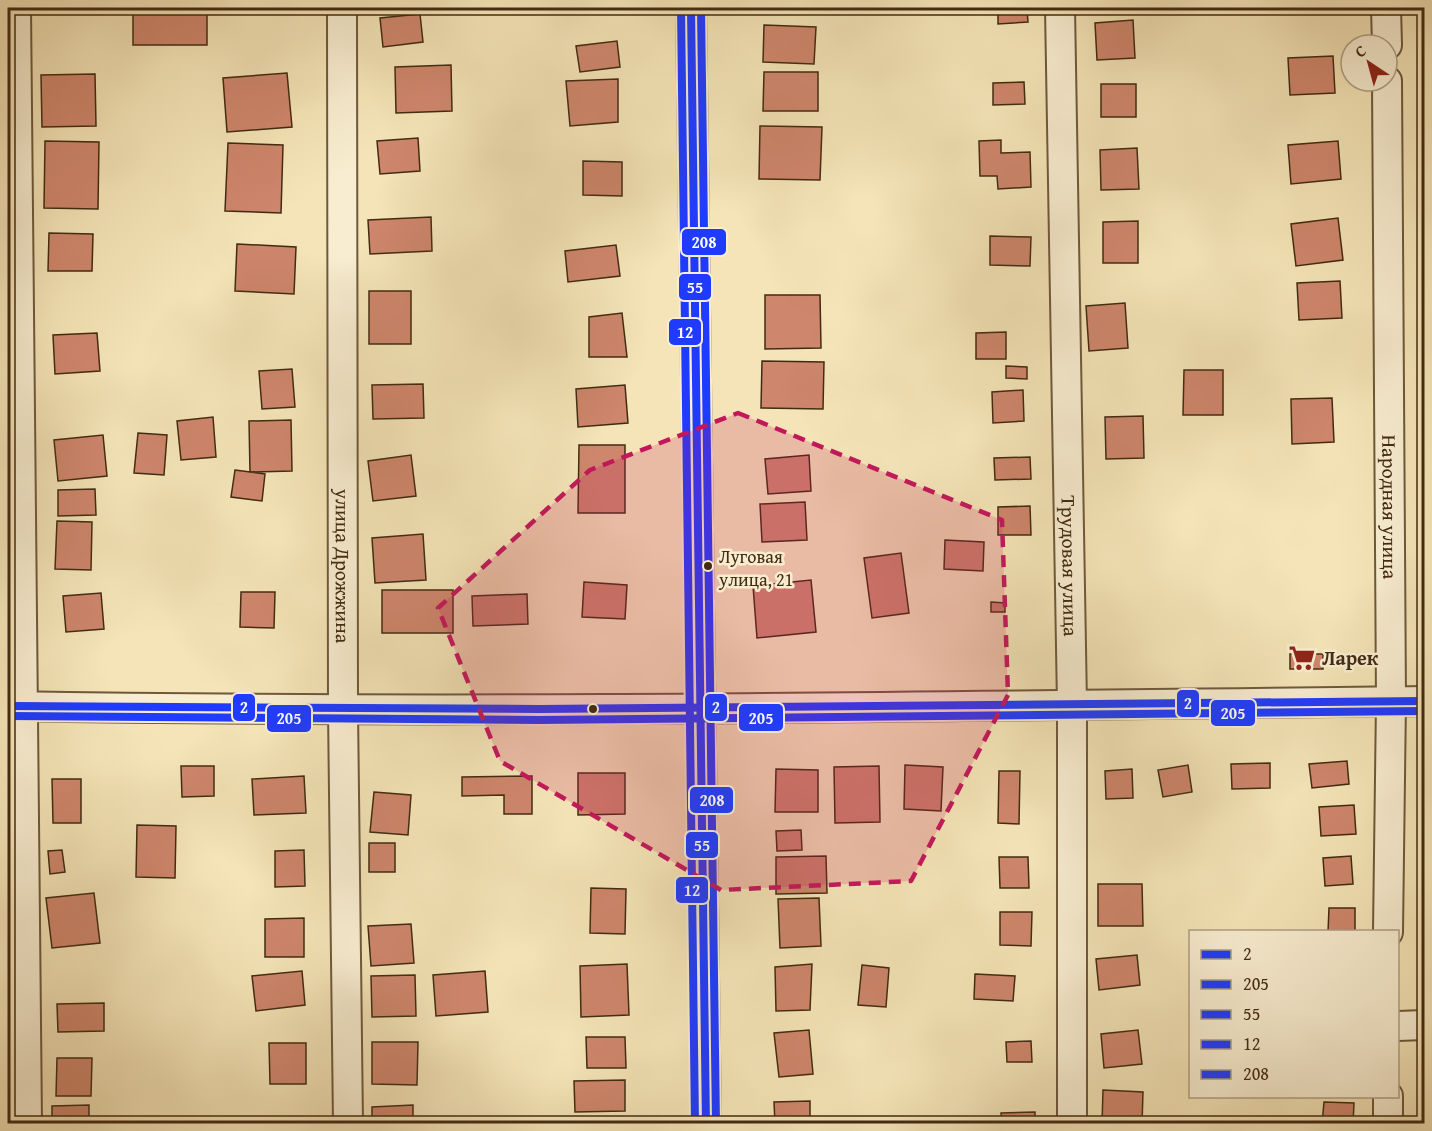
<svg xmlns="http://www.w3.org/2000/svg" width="1432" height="1131" font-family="'Gentium Book Plus',serif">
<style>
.building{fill:#ce866c;stroke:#422b12;stroke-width:1.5}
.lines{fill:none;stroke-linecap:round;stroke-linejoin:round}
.minor-casing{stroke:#6e593b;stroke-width:32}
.minor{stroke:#f8edd0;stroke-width:28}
.bus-1-casing{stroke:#f8edd0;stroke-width:12}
.bus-2-casing{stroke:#f8edd0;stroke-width:12}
.bus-3-casing{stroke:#f8edd0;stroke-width:12}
.bus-4-casing{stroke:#f8edd0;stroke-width:12}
.bus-5-casing{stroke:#f8edd0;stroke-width:12}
.bus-1{stroke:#1f3bff;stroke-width:8}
.bus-2{stroke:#1f3bff;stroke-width:8}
.bus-3{stroke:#1f3bff;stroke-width:8}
.bus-4{stroke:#1f3bff;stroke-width:8}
.bus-5{stroke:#1f3bff;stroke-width:8}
.marked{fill:#c2185b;fill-opacity:0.2;stroke:#c2185b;stroke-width:4.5;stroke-dasharray:12 8;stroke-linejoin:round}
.bus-dot{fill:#422b12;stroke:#f8edd0;stroke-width:2}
.labels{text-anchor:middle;stroke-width:5;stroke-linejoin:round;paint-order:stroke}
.bus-label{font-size:18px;fill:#422b12;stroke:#f8edd0;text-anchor:start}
.street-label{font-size:20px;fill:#422b12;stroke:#f8edd0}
.poi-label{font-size:20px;font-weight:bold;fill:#422b12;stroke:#f8edd0;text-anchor:start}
.line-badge{stroke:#f8edd0;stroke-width:2}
.badge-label{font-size:16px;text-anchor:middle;font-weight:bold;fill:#fff}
</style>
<rect width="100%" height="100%" fill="#f4e4b7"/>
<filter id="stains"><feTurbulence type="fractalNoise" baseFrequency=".00333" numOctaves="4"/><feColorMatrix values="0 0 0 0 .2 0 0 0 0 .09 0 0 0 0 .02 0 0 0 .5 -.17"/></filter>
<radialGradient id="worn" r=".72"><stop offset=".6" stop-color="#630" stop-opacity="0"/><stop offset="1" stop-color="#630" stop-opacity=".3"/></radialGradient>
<!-- building -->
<path class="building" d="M133,8H207V45H133Z
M998,8H1027L1028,22L998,24Z
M420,14L423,42L383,47L380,18Z
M1133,20L1135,58L1097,60L1095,23Z
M764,25L816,27L814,64L763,62Z
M617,41L620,67L580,72L576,46Z
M1333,56L1335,93L1290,95L1288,58Z
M451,65L452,111L396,113L395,67Z
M764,72H818V111H763Z
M287,73L292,127L227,132L223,78Z
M95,74L96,126L42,127L41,75Z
M618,79V122L570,126L566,81Z
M1024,82L1025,104L993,105V83Z
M1101,84H1136V117H1101Z
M760,126L822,127L820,180L759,179Z
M418,138L420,171L380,174L377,141Z
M1001,140V153L1030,152L1031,187L998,189L997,176H980L979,141Z
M45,141L99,142L98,209L44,208Z
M1338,141L1341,179L1291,184L1288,145Z
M228,143L283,145L281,213L225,211Z
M1137,148L1139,189L1101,190L1100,150Z
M583,161L622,162V196L583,195Z
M431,217L432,251L370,254L368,220Z
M1338,218L1343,260L1296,266L1291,224Z
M1138,221V263H1103V222Z
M49,233L93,234L92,271H48Z
M990,236L1031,237L1030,266L990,265Z
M237,244L296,247L294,294L235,291Z
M616,245L620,276L568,282L565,251Z
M1340,281L1342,318L1299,320L1297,283Z
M369,291H411V344H369Z
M765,295H820L821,348L765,349Z
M1125,303L1128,348L1089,351L1086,306Z
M622,313L627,357H589V317Z
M1006,332V359H976V333Z
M97,333L100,371L55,374L53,335Z
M762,361L824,362L823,409L761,408Z
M1006,366L1027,367V379L1006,378Z
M292,369L295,407L262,409L259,371Z
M1184,370H1223V415H1183Z
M423,384L424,418L373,419L372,385Z
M625,385L628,423L578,427L576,389Z
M1023,390L1024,421L993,423L992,392Z
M1332,398L1334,442L1292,444L1291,399Z
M1143,416L1144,458L1106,459L1105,417Z
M213,417L216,457L181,460L177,421Z
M291,420L292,471L250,472L249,421Z
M138,433L167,435L164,475L134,473Z
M103,435L107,476L58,481L54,440Z
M579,445H625V513H578Z
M411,455L416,496L373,501L368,461Z
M809,455L811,491L768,494L765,459Z
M1030,457L1031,479L995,480L994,458Z
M235,470L265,474L262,501L231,497Z
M95,489L96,515L58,516V490Z
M805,502L807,540L762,542L760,504Z
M1030,506L1031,535H998V507Z
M57,521L92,522L91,570L55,569Z
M423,534L426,580L375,583L372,538Z
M945,540L984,542L983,571L944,569Z
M901,553L909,613L872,618L864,558Z
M811,580L816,632L757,638L753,586Z
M584,582L627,585L625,619L582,617Z
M382,590H453V633H382Z
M241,592H275L274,628L240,627Z
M101,593L104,629L66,632L63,596Z
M527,594L528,624L473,626L472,596Z
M1420,594H1424V637H1420Z
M991,602L1005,603V612H991Z
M1290,654H1323V669H1290Z
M1347,761L1349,784L1312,788L1309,764Z
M1270,763V788L1232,789L1231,764Z
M905,765L943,767L941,811L904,809Z
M1188,765L1192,792L1163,797L1158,770Z
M181,766H214V796L182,797Z
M879,766L880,822L835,823L834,767Z
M776,769L818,770V812H775Z
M1132,769L1133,798L1106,799L1105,771Z
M999,771H1020L1019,824L998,823Z
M578,773H625V814L578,815Z
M304,776L306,813L254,815L252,779Z
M532,776V814H504V795L462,796V777Z
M52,779H81V823H53Z
M374,792L411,795L408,835L370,832Z
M1354,805L1356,834L1321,836L1319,807Z
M137,825L176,826L175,878L136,877Z
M801,830L802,850L777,851L776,831Z
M369,843H395V872H369Z
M62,850L65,872L50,874L48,851Z
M304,850L305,886L275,887V851Z
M826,856L827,893L776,894V857Z
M1351,856L1353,884L1325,886L1323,858Z
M999,857H1028L1029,888H1000Z
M1420,882H1424V910H1421Z
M1098,884H1142L1143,926H1098Z
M591,888L626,889L625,934L590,933Z
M94,893L100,943L52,948L46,898Z
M819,898L821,946L780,948L778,899Z
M1329,908H1355V932H1328Z
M1000,912H1032L1031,946L1000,945Z
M304,918V957H265V919Z
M411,924L414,963L371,966L368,926Z
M1137,955L1140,985L1099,990L1096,959Z
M627,964L629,1015L581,1017L580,966Z
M812,964L810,1010L776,1011L775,967Z
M862,965L889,968L886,1007L858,1005Z
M302,971L305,1005L256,1011L252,976Z
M485,971L488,1012L436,1016L433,975Z
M975,974L1015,976L1013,1001L974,999Z
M415,975L416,1016L372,1017L371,976Z
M104,1003V1031L58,1032L57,1004Z
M809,1030L813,1074L779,1077L774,1033Z
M1138,1030L1142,1064L1104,1068L1101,1034Z
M586,1037H625L626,1068H587Z
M1031,1041L1032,1062H1007L1006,1042Z
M372,1042H418L417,1085L372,1084Z
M269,1043H306V1084H270Z
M57,1058H92L91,1096H56Z
M625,1080V1111L575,1112L574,1081Z
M1103,1090L1143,1092L1142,1124H1102Z
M810,1101V1124H775L774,1102Z
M1324,1102L1354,1103L1353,1124H1322Z
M89,1105V1124H52V1106Z
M413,1105V1124H372V1107Z
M1035,1112V1124H1002L1001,1113Z
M306,1119V1124H262V1121Z"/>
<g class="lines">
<!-- minor casing -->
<g class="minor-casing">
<g id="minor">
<path d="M16,8L27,1124"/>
<path id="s1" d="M342,8L343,710L348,1124"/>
<path d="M691,8L706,1124"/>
<path id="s2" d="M1060,8L1072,705V1124"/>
<path d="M1386,8L1387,45"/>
<path id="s3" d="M1387,81L1391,701L1388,932"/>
<path d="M8,706C480,714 952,706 1424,701"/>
<path d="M1398,1026L1424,1025"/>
<path d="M1388,1096V1124"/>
</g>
</g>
<!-- minor -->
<use href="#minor" class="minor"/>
<!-- bus-1 casing -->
<g class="bus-1-casing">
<path id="bus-1" d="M8,706L539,709L1424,701"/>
</g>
<!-- bus-2 casing -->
<g class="bus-2-casing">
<path id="bus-2" d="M8,716L539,720L1424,711"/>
</g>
<!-- bus-3 casing -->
<g class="bus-3-casing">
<path id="bus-3" d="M691,8L706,1124"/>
</g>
<!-- bus-4 casing -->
<g class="bus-4-casing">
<path id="bus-4" d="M681,8L695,1124"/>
</g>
<!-- bus-5 casing -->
<g class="bus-5-casing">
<path id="bus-5" d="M701,8L716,1124"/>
</g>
<!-- bus-1 -->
<use href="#bus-1" class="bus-1"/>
<!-- bus-2 -->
<use href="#bus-2" class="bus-2"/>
<!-- bus-3 -->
<use href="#bus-3" class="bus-3"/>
<!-- bus-4 -->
<use href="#bus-4" class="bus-4"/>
<!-- bus-5 -->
<use href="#bus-5" class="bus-5"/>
</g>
<!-- marked area -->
<path class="marked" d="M738,413L1002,520L1008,695L911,881L721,890L500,761L438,608L590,470Z"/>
<!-- icons -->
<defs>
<g id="supermarket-bare" transform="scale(2.07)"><path d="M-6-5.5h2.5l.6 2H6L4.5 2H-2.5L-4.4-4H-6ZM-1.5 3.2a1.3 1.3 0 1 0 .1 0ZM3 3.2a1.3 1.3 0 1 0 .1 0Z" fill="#8f2418" stroke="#f8edd0" stroke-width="2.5" paint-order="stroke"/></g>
</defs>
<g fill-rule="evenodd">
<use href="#supermarket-bare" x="1302" y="658"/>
</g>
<!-- markers -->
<g class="bus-dot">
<circle cx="708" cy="566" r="5"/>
<circle cx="593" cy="709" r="5"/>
</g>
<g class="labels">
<!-- bus labels -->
<g class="bus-label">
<text x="719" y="563">Луговая<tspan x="719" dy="23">улица, 21</tspan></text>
</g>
<!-- street labels -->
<g class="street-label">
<text dy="7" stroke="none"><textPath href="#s3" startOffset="426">Народная улица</textPath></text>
<text dy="7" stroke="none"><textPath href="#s2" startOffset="558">Трудовая улица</textPath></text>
<text dy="7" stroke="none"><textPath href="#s1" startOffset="558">улица Дрожжина</textPath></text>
</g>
<!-- poi labels -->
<g class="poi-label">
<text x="1322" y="665">Ларек</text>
</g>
</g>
<g class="line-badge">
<rect x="681" y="228" width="46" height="28" rx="6" fill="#1f3bff"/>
<rect x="678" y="273" width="34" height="28" rx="6" fill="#1f3bff"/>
<rect x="668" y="318" width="34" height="28" rx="6" fill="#1f3bff"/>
<rect x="1176" y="689" width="24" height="29" rx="6" fill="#1f3bff"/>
<rect x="232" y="693" width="24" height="29" rx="6" fill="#1f3bff"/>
<rect x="704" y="693" width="24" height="29" rx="6" fill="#1f3bff"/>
<rect x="1210" y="699" width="46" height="28" rx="6" fill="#1f3bff"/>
<rect x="738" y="703" width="46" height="29" rx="6" fill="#1f3bff"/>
<rect x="266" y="704" width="46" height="29" rx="6" fill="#1f3bff"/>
<rect x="689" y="786" width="45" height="28" rx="6" fill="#1f3bff"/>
<rect x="685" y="831" width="34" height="28" rx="6" fill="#1f3bff"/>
<rect x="675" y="876" width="34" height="28" rx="6" fill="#1f3bff"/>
</g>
<g class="badge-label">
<text x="704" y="248">208</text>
<text x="695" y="293">55</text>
<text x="685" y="338">12</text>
<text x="1188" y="709">2</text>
<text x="244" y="713">2</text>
<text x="716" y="713">2</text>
<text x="1233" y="719">205</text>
<text x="761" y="724">205</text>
<text x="289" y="724">205</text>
<text x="712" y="806">208</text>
<text x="702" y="851">55</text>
<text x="692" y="896">12</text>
</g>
<!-- margin -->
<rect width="1432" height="1131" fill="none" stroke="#f4e4b7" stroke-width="30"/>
<rect x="9" y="9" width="1414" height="1113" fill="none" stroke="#422b12" stroke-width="3"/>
<rect x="15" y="15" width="1402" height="1101" fill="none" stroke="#422b12" stroke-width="1.5"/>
<!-- legend -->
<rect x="1189" y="930" width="210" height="168" fill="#f8edd0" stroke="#af9f84" stroke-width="1.5"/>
<rect x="1201" y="950" width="30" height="9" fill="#1f3bff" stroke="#af9f84" stroke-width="1.5"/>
<text x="1243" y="960" font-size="18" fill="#422b12">2</text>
<rect x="1201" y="980" width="30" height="9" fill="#1f3bff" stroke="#af9f84" stroke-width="1.5"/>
<text x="1243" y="990" font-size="18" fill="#422b12">205</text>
<rect x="1201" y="1010" width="30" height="9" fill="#1f3bff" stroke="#af9f84" stroke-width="1.5"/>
<text x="1243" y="1020" font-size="18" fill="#422b12">55</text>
<rect x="1201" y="1040" width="30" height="9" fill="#1f3bff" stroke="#af9f84" stroke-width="1.5"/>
<text x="1243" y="1050" font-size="18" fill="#422b12">12</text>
<rect x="1201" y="1070" width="30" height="9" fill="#1f3bff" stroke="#af9f84" stroke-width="1.5"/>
<text x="1243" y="1080" font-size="18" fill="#422b12">208</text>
<!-- north arrow -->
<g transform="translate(1369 63) rotate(324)"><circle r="28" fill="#f8edd0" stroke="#af9f84" stroke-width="1.5"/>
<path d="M0-4.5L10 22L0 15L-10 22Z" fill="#8f2418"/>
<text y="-9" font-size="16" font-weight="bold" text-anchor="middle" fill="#422b12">С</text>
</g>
<rect width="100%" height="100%" filter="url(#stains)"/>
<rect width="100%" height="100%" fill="url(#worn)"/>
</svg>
